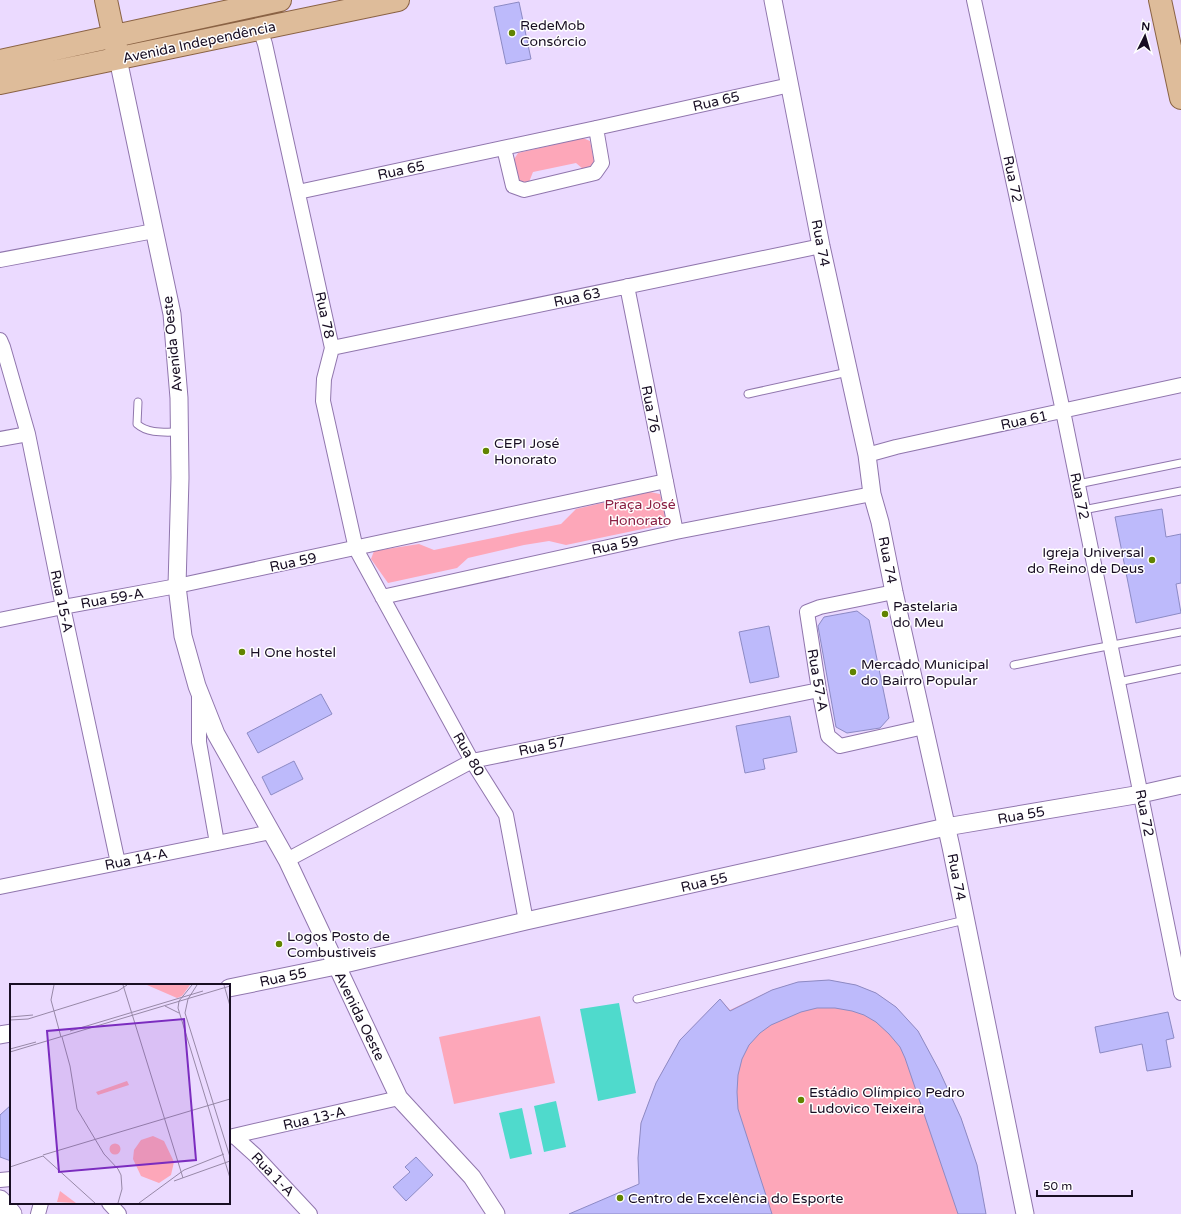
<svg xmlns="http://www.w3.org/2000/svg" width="1181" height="1214" font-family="'Varela Round',sans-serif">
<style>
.green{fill:#fda7b9}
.water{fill:#4fdacc}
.building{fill:#bdbafb;stroke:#8c8ac4}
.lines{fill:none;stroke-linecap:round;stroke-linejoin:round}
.service-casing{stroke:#9076ad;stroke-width:9}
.minor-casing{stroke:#9076ad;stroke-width:16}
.tertiary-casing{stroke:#9076ad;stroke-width:19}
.secondary-casing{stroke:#9076ad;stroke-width:21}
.primary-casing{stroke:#8a6244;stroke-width:24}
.service{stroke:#fff;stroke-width:7}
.minor{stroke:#fff;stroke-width:14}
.tertiary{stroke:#fff;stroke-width:17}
.secondary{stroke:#fff;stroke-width:19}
.primary{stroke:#debc9a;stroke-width:22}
.poi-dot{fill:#618400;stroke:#fff;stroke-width:1.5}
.labels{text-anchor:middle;stroke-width:3;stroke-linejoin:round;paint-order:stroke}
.poi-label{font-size:14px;fill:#180e23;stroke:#fff;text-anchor:start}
.street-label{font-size:14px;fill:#180e23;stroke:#fff}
.park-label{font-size:14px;fill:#8a1f43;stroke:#fff}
.inset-road{fill:none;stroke:#9788a7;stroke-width:1}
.view{fill:#7b2cbf;fill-opacity:0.15;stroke:#7b2cbf;stroke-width:2}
.inset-edge{fill:none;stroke:#180e23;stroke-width:2}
</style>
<rect width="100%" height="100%" fill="#ebdaff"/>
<!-- green -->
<path class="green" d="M583,138L590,141L594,161L590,168L583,169L576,163L533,172L529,182L522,184L518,181L513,161L518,153Z
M650,492L660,494L666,520L657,526L566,545L549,541L524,545L468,558L457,568L388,583L371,559L374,551L419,544L434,550L561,524L576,509Z
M829,980L856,985L876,993L896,1007L918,1031L939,1070L961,1118L977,1165L986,1214H644L641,1199L638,1158L641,1123L656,1083L680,1040L720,999L730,1010L772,990L798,982Z
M540,1016L555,1083L454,1104L439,1037Z"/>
<!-- water -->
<path class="water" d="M619,1003L636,1093L598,1101L580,1009Z
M556,1101L566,1147L544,1152L534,1106Z
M522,1108L532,1154L510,1159L499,1113Z"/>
<!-- building -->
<path class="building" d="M519,2L531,59L506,64L494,7Z
M1162,509L1166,537L1181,534V583L1176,584L1181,613L1136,623L1115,517Z
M857,611L869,620L889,718L880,728L847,733L836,727L818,626L824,617Z
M769,626L779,677L750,683L739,632Z
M321,694L332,714L258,753L247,733Z
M790,716L797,752L763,759L765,769L745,773L736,726Z
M294,761L303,779L271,795L262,777Z
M829,980L856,985L876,993L896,1007L918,1031L939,1070L961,1118L977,1165L986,1214H958L905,1058L900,1047L889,1034L876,1022L864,1015L852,1011L835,1008H817L801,1012L771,1025L760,1033L749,1045L742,1059L738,1075L737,1092L738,1109L772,1214H569L639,1184L638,1158L641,1123L656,1083L680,1040L720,999L730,1011L772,990L798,982Z
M1168,1012L1174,1038L1166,1040L1171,1067L1147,1071L1142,1044L1100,1053L1095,1027Z
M11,1105V1161L0,1157V1115Z
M416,1157L433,1175L406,1201L393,1187L410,1172L405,1167Z"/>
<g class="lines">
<!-- service casing -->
<g class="service-casing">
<path id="service" d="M748,394L848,372
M138,402L137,424C148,434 165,432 179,432
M1078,484L1181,463
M1083,510L1181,491
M1014,665L1087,650L1181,632
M1118,682L1181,669
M637,999L965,920"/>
</g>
<!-- minor casing -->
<g class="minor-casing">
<path id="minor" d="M974,0L1063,411L1181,993
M260,29L265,44L332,348L324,379L323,401L356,549L472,761L506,815L526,921
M504,148L513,186L524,190L595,173L602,163L596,128
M298,192L596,128L790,85
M0,260L154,231
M627,286L676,532
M0,340L3,347L28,434L63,607L118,863
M332,348L821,246
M0,439L28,434
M867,455L896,447L1181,385
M894,592L820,607L807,612L819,690L828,736L840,746L924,727
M382,597L676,532L872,494
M0,620L63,607L177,586L666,481
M199,697V742L217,843
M287,860L472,761L819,690
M0,887L271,832
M234,1136L255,1155L310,1214
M229,1137L399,1098
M0,1180L11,1179
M109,1203L119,1214
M38,1214L41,1203"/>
</g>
<!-- tertiary casing -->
<g class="tertiary-casing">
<path id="tertiary" d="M773,0L821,246L867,455L872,494L880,522L894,592L951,847L1025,1214
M118,59L172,314L179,398L180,478L177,586L183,636L197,686L216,734L287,860L399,1098L472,1177L496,1214
M229,988L336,966L526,921L946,827L1141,794L1181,785
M0,1035L11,1033"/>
</g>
<!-- secondary casing -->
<g class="secondary-casing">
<path id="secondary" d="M0,1200L12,1214"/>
</g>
<!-- primary casing -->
<g class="primary-casing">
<path id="primary" d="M106,0L117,52
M1160,0L1181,98
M0,61L280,0
M0,83L398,0"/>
</g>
<!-- service -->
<use href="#service" class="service"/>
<!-- minor -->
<use href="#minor" class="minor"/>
<!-- tertiary -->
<use href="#tertiary" class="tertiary"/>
<!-- secondary -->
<use href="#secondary" class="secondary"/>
<!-- primary -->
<use href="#primary" class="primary"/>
</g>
<!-- markers -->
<g class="poi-dot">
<circle cx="512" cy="33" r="4"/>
<circle cx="486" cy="451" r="4"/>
<circle cx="1152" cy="560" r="4"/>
<circle cx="885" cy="614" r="4"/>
<circle cx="242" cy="652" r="4"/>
<circle cx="853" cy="672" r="4"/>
<circle cx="279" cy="944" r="4"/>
<circle cx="801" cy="1100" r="4"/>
<circle cx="620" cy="1198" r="4"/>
</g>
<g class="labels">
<!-- poi labels -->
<g class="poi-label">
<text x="520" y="30">RedeMob<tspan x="520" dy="16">Consórcio</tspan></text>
<text x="494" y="448">CEPI José<tspan x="494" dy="16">Honorato</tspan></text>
<text x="1144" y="557" text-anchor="end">Igreja Universal<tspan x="1144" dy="16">do Reino de Deus</tspan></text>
<text x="893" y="611">Pastelaria<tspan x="893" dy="16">do Meu</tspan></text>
<text x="250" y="657">H One hostel</text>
<text x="861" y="669">Mercado Municipal<tspan x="861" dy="16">do Bairro Popular</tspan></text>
<text x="287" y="941">Logos Posto de<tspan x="287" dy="16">Combustiveis</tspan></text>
<text x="809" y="1097">Estádio Olímpico Pedro<tspan x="809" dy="16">Ludovico Teixeira</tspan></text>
<text x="628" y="1203">Centro de Excelência do Esporte</text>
</g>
<!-- street labels -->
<g class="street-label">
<text transform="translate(199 42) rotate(-12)" y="5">Avenida Independência</text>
<text transform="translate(716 101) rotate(-13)" y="5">Rua 65</text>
<text transform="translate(401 170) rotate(-12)" y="5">Rua 65</text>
<text transform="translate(1013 179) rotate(78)" y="5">Rua 72</text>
<text transform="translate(821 243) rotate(79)" y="5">Rua 74</text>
<text transform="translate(577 297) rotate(-12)" y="5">Rua 63</text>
<text transform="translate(325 315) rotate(78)" y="5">Rua 78</text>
<text transform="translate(172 344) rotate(-96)" y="5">Avenida Oeste</text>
<text transform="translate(651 409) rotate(79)" y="5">Rua 76</text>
<text transform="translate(1024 420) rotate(-12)" y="5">Rua 61</text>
<text transform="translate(1080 496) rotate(78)" y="5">Rua 72</text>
<text transform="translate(615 545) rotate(-12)" y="5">Rua 59</text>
<text transform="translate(888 560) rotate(79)" y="5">Rua 74</text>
<text transform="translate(293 562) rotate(-12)" y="5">Rua 59</text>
<text transform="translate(112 598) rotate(-10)" y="5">Rua 59-A</text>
<text transform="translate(62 601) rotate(78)" y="5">Rua 15-A</text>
<text transform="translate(818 680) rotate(80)" y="5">Rua 57-A</text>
<text transform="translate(542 746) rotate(-12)" y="5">Rua 57</text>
<text transform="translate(469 754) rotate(60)" y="5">Rua 80</text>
<text transform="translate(1145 813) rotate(79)" y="5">Rua 72</text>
<text transform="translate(1021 815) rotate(-10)" y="5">Rua 55</text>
<text transform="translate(136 859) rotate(-11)" y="5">Rua 14-A</text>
<text transform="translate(957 877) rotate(79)" y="5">Rua 74</text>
<text transform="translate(704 882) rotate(-13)" y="5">Rua 55</text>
<text transform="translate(283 977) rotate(-12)" y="5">Rua 55</text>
<text transform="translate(360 1016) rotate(64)" y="5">Avenida Oeste</text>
<text transform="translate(314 1118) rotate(-13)" y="5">Rua 13-A</text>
<text transform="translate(273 1174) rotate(46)" y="5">Rua 1-A</text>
</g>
<!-- park labels -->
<g class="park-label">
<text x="640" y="509">Praça José<tspan x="640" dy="16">Honorato</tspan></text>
</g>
</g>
<!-- overview -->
<g transform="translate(10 984)">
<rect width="220" height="220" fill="#ebdaff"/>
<path d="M137,1H180L172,12L167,14ZM117,97L119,101L88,111L86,108ZM143,152L154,157L164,178L161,191L149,199L131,192L123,175L124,166L131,156ZM99.5 165a5.5 5.5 0 1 1 11 0a5.5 5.5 0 1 1-11 0ZM50,207L66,219L47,218Z" fill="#fda7b9"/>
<path class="inset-road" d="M44,1L41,16L51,53M113,1L173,194M182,1L169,17L168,24L220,194M187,1L178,15L175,29L220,173M214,1L220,22M155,22L169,29M0,33L23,31M0,36L18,35L108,7L117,1M60,47L193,7M52,53L60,82L67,125L94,170L108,185L111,191L112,205L108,219M0,65L26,58M0,68L220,2M33,171L220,115M33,172L85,219M0,183L33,172M164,197L220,177M129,219L174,186L214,170"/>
<path class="view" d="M174,35L186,176L49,188L37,47Z"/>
<rect width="220" height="220" class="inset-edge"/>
</g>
<!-- north arrow -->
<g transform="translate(1145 36) rotate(5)" stroke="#ffffff" stroke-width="3" paint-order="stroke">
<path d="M0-3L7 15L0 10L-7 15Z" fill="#180e23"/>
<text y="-6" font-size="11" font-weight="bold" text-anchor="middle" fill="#180e23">N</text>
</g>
<!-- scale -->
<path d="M1037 1190v6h95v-6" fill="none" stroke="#180e23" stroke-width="2"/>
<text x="1043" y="1190" font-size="12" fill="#180e23" stroke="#ffffff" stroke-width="3" paint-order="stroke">50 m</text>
</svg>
